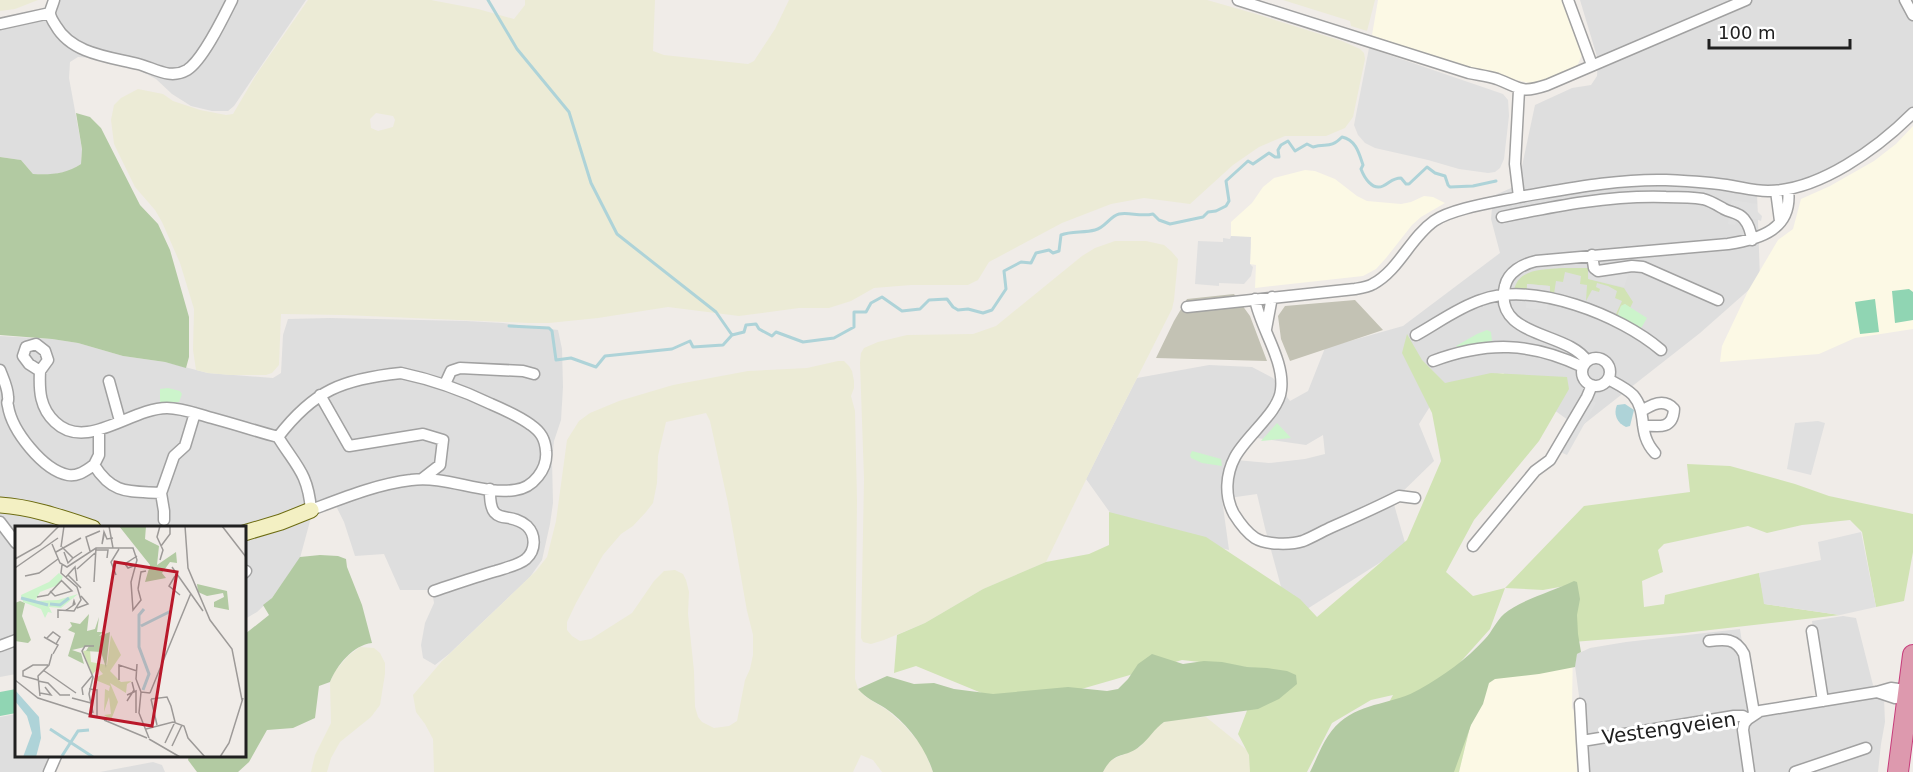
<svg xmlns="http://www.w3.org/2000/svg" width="1913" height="772" font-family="'DejaVu Sans',sans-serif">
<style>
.residential{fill:#dedede;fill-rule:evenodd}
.education{fill:#fcf9e5}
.construction{fill:#c3c2b4}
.farmland{fill:#ecebd6;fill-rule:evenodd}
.grass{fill:#d1e3b4}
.forest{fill:#b2caa2}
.park{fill:#ccf4cb}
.pitch{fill:#90d5b3}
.parking{fill:#e0e0e0}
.water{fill:#aed3d8}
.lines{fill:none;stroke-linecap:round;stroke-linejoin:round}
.stream{stroke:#aed3d8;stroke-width:3}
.street-casing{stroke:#a1a1a1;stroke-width:13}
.secondary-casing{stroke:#6d6c12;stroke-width:17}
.highway-casing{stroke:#c73c7b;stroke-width:22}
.street{stroke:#fff;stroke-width:10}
.secondary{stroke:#f3f0c3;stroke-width:15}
.highway{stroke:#dd99ae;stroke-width:20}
.labels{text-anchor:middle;stroke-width:6;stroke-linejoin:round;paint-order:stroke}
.street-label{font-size:20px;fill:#202020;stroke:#fff}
.inset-river{fill:none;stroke:#aed3d8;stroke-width:3}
.inset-road{fill:none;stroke:#9d9a98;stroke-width:1.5}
.view{fill:#b9182a;fill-opacity:0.15;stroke:#b9182a;stroke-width:3}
.inset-edge{fill:none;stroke:#202020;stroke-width:3}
</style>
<rect width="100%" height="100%" fill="#f0ece8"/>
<!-- residential -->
<path class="residential" d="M57,0H306L234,106L228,111H212L191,106L172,94L156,79L135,68L95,58L78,57L70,62L69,78L82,149L81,164L69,171L51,175L33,174L21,160L0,157V21L53,10Z
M1580,0H1913V114L1828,179L1765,187L1757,192L1760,280L1700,333L1579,428L1503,373L1444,384L1419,424L1434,461L1393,501L1406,546L1304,611L1286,605L1265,528L1257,494L1222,499L1229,550L1165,534L1121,528L1086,479L1137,378L1209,365L1252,367L1273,378L1290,401L1308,391L1325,348L1403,326L1500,253L1491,219L1493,196L1518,185L1535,105L1572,88L1591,85L1597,76L1598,60ZM1323,435L1325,454L1305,459L1269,463L1236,460L1250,437L1306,445Z
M330,318L466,321L503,323L558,330L562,349L563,387L561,420L554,441L552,460L553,503L550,524L542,560L530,577L449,654L435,665L423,658L421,645L425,623L434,603L432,590H400L384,554L355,556L344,522L334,502L313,510L300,558L272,598L257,612L245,619L244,528H16V674L0,677V336L52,339L78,343L123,356L165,362L208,373L273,378L281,373L283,335L288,319Z
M1843,616L1856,618L1873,685L1884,699L1885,722L1881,744L1878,772H1585L1583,726L1575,666L1577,654L1590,648L1626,642L1740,629L1752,711L1821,699L1812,621Z
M16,714V756H60L54,772H0V717Z
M153,762L162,765L165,772H100Z"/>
<!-- education -->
<path class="education" d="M1378,0H1563L1582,55L1578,64L1572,69L1541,83L1533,84L1488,73L1427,55L1372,35Z
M1913,126V329L1855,338L1819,354L1720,362L1722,346L1748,291L1778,240L1793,229L1801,199L1830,186L1874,161L1896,144Z
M1305,170L1315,171L1335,179L1357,196L1367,201L1401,204L1411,202L1424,196L1433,197L1445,203L1421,217L1412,225L1386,258L1376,269L1363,276L1255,288L1256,265L1250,264L1251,243L1241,237L1231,236V222L1252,203L1263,187L1274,178Z
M1573,644L1572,708L1575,712L1577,772H1459L1477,698L1486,673Z"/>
<!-- construction -->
<path class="construction" d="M1234,294L1250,316L1267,361L1156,358L1174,321L1187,299Z
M1355,300L1383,330L1290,361L1281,339L1278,316L1285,306Z"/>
<!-- farmland -->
<path class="farmland" d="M0,0H38L15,9L0,11Z
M308,0H431L478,9L514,19L525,5V0H655L653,51L664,55L748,64L754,61L775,29L789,0H1207L1256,14L1342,41L1360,49L1364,53L1365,59L1353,117L1345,128L1326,136H1285L1259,147L1233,165L1190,204L1144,198L1111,204L1062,223L989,262L978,280L968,285H911L874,288L851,301L829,308H799L739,316L668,307L598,318L549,323H529L344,315L281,314L279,365L272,373L266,375H230L208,373L196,370L193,350L194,309L180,263L162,222L155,210L135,187L114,144L111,120L114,105L121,98L138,89L163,94L173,101L200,110L226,115L233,114L256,75ZM376,113L393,116L395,120L393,127L378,131L371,128L370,119Z
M1283,0H1375L1367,31L1351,26L1350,21Z
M1115,241H1146L1164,245L1171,251L1178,259L1174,300L1172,309L1101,449L1046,562L983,589L925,623L884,640L871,644L863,642L861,638L864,479L860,363L861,353L864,348L878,342L907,335L973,334L996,326L1082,256L1095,248Z
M838,361H844L849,366L852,371L854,381V388L851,396L855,411L857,500L855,679L858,689L866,697L887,710L904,725L923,747L933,772H882L873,760L861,755L853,772H434L433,739L425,724L416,712L413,695L442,661L536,571L547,557L556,521L567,440L579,421L590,413L619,401L673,385L748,371L807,368ZM706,413L710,421L728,503L747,611L753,635V655L750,669L745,680L737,721L729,726L714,728L702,722L698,717L695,707L694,671L688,614L689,592L686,580L683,574L675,570L664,571L654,581L632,613L591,639L580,641L572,636L567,630V622L576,603L603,555L621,534L633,526L646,512L653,503L657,483L658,456L666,422Z
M360,647L374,648L380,653L385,663V674L380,705L371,717L340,742L331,758L327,772H311L315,755L331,723L330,682L335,671L348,656Z
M1206,717L1248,751L1258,772H1103L1109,761L1140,747L1156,727L1164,722L1183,718Z"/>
<!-- grass -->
<path class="grass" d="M1561,268H1588V279L1624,288L1633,302L1630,308L1625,304L1621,306L1617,316L1616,314L1622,301L1615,298L1617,291L1608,286L1597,283L1596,287L1600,289L1599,292L1592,290L1586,301L1587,285L1580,284L1581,276L1565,272L1563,282L1556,281L1554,294L1550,293V286L1527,284V292L1514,290C1519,268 1543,270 1561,268Z
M1407,334L1422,360L1445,383L1491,373L1567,377L1569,389L1539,441L1474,520L1446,572L1473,596L1505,588L1584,506L1690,492L1687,464L1730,466L1795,484L1829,496L1913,514V552L1904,601L1876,607L1862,532L1850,520L1802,525L1767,533L1748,526L1664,544L1658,550L1663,572L1642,581L1644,607L1664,604L1665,595L1759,573L1765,604L1840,615L1684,633L1573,642L1565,586L1543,590L1505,588L1490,629L1456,667L1477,698L1459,772H1429L1380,719L1393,695L1371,700L1332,723L1307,772H1250L1249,755L1238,734L1263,669L1182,660L1064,694H984L916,666L894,673L897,635L925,623L983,589L1046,562L1089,554L1109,545V512L1206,537L1300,599L1317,617L1407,540L1441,461L1432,413L1402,353Z"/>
<!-- forest -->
<path class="forest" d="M76,113L90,117L101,128L140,205L158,224L170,250L189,317V357L186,368L165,362L123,356L78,343L52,339L0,335V157L21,160L33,174C51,175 66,174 81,164L82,149Z
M320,555L338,556L346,559L347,567L362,605L372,643C353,645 337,665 330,682L319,686L315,718L293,728L267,730L249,762L238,772H197L188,760L189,756H244L245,634L269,615L263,605L272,598L300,557Z
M1574,581L1577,582L1580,599L1577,615L1578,634L1581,652L1577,654L1575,667L1539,674L1495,679L1489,683L1483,704L1471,725L1454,772H1310C1319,754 1325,735 1340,722C1363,702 1395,704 1420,689C1443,676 1467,659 1485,639C1492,632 1496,621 1504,614C1520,600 1554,591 1574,581Z
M1152,654L1183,664L1204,661L1222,662L1247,667L1267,668L1287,671L1296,675L1297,684L1279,699L1258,709L1164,722C1154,729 1149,739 1140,746C1125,759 1114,750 1103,772H933C925,747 907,723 885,708C875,702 866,698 858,689L887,676L914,684L934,683L954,689L993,694L1068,687L1107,691L1118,689L1128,679L1138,664Z"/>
<!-- park -->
<path class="park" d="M1625,304L1647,318L1640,330L1618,316L1621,306Z
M1487,330L1491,332L1492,341L1459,348L1456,346L1477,334Z
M168,388L180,391L182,394L179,402H160V389Z
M1277,423L1291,438L1261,441Z
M1192,451L1221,459L1222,466L1202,463L1191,458L1190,455Z"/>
<!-- pitch -->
<path class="pitch" d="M1909,289L1913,292V320L1895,323L1892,291Z
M1875,299L1879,332L1860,334L1855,302Z
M16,689V713L0,716V692Z"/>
<!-- parking -->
<path class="parking" d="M1369,48L1503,94L1508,100L1509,116L1504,159L1500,168L1495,172L1488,173L1459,169L1428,160L1375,148L1365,143L1358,135L1354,125Z
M1732,200L1757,204V211L1762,216L1761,221L1756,219L1737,221L1735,225L1728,224Z
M1231,236L1251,237L1250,264L1253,267L1251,276L1244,284L1219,283V286L1195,284L1198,241L1223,242V238L1230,239Z
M1589,267L1630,270L1624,287L1589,279Z
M1527,284L1550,286L1547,310L1526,308Z
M1587,397L1596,403L1567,455L1556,450Z
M1818,421L1825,423L1811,475L1787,469L1795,423Z
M1861,532L1876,607L1840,615L1764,604L1759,573L1821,560L1818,542Z"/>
<!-- water -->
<path class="water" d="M1625,404L1634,410L1630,426L1626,427C1617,423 1613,414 1617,405Z"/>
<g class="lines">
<!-- stream -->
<path class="stream" d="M488,0L517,49L569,112L591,183L617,234L716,312L732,335
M509,326L549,328L552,331L556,360L571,358L596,367L605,356L672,349L690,341L693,347L723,345L732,335L744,332L746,325L756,324L759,329L772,336L776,332L803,342L834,338L854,327V312H866L871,303L882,297L902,311L920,309L929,300L947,299L953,307L958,310L968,309L983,313L992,310L1006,289L1004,271L1021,262L1031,263L1036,253L1049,250L1053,253L1059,251L1061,235C1071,231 1084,233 1095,230C1105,228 1110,216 1119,214C1130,212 1140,217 1153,214L1159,220L1170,224L1203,217L1208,212L1216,211L1226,206L1229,201L1226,181L1248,161L1253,164L1269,153L1275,157H1279L1278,150L1281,145L1288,141L1295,151L1307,144L1313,147C1327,143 1330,149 1342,137C1356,140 1359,153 1363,165L1361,169C1364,177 1372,191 1383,186C1390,183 1392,178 1401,178L1406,184H1409L1427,167L1435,173L1445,176L1448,185L1450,187L1473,186L1496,181"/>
<!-- street casing -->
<g class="street-casing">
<path id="street" d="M54,0C53,4 50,10 50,13C50,17 54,23 56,26C72,54 110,57 138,64C154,68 170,80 187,70C203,60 223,18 232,0
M1238,0L1469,73C1478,75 1488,76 1497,79C1521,88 1520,94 1547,85L1746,0
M1568,0L1592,65
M1905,0L1913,15
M0,24L50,13
M1519,90L1515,164L1519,197C1567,189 1616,179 1664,180C1686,181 1710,182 1732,186C1744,188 1755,191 1768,191C1819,191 1878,148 1913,113
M1776,191L1780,221
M1502,217C1556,206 1611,195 1666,197C1678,197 1691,197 1703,199C1711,201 1717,205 1724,209C1731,213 1738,212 1744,219C1749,225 1751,232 1752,240
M1592,255L1594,268L1598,271L1632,266L1643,267L1718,300
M1255,299C1260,328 1285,360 1281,390C1279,412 1246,436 1235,457C1226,474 1224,496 1234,514C1239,522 1246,532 1255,538C1266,545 1291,545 1303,541C1313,537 1323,531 1332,527C1355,517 1377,507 1399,496L1415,498
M1187,307L1355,289C1361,288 1368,287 1373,284C1399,270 1410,238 1434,221C1453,208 1497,202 1519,197
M1266,329L1272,297
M1416,335C1436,324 1459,307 1481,300C1534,281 1620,315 1661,350
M1582 372a14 14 0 1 1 28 0a14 14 0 1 1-28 0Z
M1433,361C1487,341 1531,342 1583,367
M1587,361C1568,331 1492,338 1505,286C1508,272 1523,264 1536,261L1728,244C1761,239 1793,229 1788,189
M0,370C3,378 8,388 8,397C9,405 6,398 8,406C12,431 43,470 68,475C78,477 86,470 94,465
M40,371L29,364L23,356L26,347L36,344L45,351L48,360L40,371C39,391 40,408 55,422C86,452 131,408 167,408C182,408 197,414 212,418C234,424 256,431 278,437
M401,373C434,380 460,389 491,404C505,410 519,416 531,425C541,432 545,439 546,451C548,469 533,488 515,490C482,495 446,475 411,480C377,484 343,498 311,510C308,473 296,466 278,437C314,390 343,379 401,373Z
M1608,379C1617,384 1626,388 1633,395C1649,414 1636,432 1655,453
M109,381L120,421
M445,384L451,371L460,368L523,371L534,374
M320,395L349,446L423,434L443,440L440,465L422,479
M1642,411C1652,404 1664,398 1674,409C1673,429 1660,427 1643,425
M99,431V455L94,465C113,495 129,491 161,493L174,456L185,446L195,413
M161,493L164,511V520
M0,522L16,543
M1473,546L1535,471L1550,460L1587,397L1592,385
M244,573L246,571
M434,591C455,584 475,577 496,571C505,568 519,565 526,559C536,550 536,535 527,526C508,509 489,530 490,489
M1812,631L1823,701
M1709,641C1725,639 1736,638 1744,654L1754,713
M0,646L16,640
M1877,692L1895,698L1912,699
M1580,704L1582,741
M1748,719L1744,724L1743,730L1749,772
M49,772L56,756
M1584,772L1582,741L1734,716H1743L1748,719L1760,711L1877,692L1891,688L1913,691
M1795,772L1866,748"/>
</g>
<!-- secondary casing -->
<g class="secondary-casing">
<path id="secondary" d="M0,505C32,507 63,518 93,528
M244,533L281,522L311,510"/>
</g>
<!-- highway casing -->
<g class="highway-casing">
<path id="highway" d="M1898,772L1913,655"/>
</g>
<!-- street -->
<use href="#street" class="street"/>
<!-- secondary -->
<use href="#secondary" class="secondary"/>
<!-- highway -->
<use href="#highway" class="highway"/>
</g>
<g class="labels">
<!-- street labels -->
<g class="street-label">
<text transform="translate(1669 728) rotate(-8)" y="7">Vestengveien</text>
</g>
</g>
<!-- overview -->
<g transform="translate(15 526)">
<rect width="231" height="231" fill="#f0ece8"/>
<path d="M96,109L106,129L95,145L106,156L117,155L112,158L111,167L95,157L103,176L96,194L89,189L96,188L94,171L89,186L90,163L94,165L95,160L78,153L88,148L83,142L77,149L68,125L75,124L76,136L92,139Z" fill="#d1e3b4"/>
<path d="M104,0H131L130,13L144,20L142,39L161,26L162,37L155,36L147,47L151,52L130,56L135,39ZM182,58L212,65L214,84L199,81V76L209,71L208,67L192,70L183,66ZM5,75L10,77L7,90L16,114L13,117L0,115V77ZM74,88L72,105L80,103L84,91L82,106H88L84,110L95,106L91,142L86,126L71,125L74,120L57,124L66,127L69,138L53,130L60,107L53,104L57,100L55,96L65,98Z" fill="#b2caa2"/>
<path d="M44,47L48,51L43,59L25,66L20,75L43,74L63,68L46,82L34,81L37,87L33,86L30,92L26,83L8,76L6,69L34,56Z" fill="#ccf4cb"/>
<path d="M0,164L24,191L26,212L21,231H8L17,207L12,190L0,175Z" fill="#aed3d8"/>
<path class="inset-river" d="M6,72L33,79M35,78L45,79L54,72M126,100L156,85M128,164L134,148L124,121V89L129,83M35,203L78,231M47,230L63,205L74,204"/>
<path class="inset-road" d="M94,0L98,22M170,0L173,42L195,94L217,123L227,174M207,0L231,31M89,9L87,18L89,6L92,13L98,12M37,18L45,37L52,41L81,22H118L122,34L116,56L118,84L126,74L123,63M146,20L155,8V0M46,21L49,0M47,21L58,32L67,26M81,24H93L92,32M75,25L71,11L85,5M41,26L66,12M49,26L53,37L58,32M0,33L25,19L44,0M145,34L148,24L142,11L145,0M121,39L113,42L110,38L122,30M157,41L188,85M0,42L43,12M62,43L80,27M53,49L66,62M101,49L96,36L104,23M10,50L24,47L43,33M160,50L154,60L165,69M51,51L60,41L62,55M79,56L81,22M123,63L126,46L131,45M35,65L40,70L57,65L46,54M22,71L33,69L47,54M62,82L73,78L66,70M50,85L60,78L59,75L58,79M43,92V84L59,85L66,74L62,61L46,47L47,39M29,111L43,119L38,128M32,112L38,106L45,111L41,118M122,138L121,153L126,166M28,144L61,167M0,154L23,172L92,194M23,154L8,150V145L18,139H33M104,154V139L122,145M23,155L33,157L45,169H55M74,163L82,164V191M25,167L36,169L30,161M135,167L176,67M68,169L67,162L77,150M112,169L121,165V187M25,170L23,150L34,139L37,128M57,172L76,177M136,173L152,171L156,180L160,196L150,217M136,173L142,199M112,175L119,164L117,156M78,187L74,168L78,151L67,125L70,120H79M89,194L132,212M131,203L158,196L169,200L173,212L190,231M134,212L124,187L126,166L135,167M134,213L165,231M157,220L167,199M205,231L214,217L228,172"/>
<path class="view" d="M100,36L162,46L137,200L75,190Z"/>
<rect width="231" height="231" class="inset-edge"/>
</g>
<!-- scale -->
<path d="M1709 39v9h141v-9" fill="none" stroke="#202020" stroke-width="3"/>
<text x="1718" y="39" font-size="18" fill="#202020" stroke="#ffffff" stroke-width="4.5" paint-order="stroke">100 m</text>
</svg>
